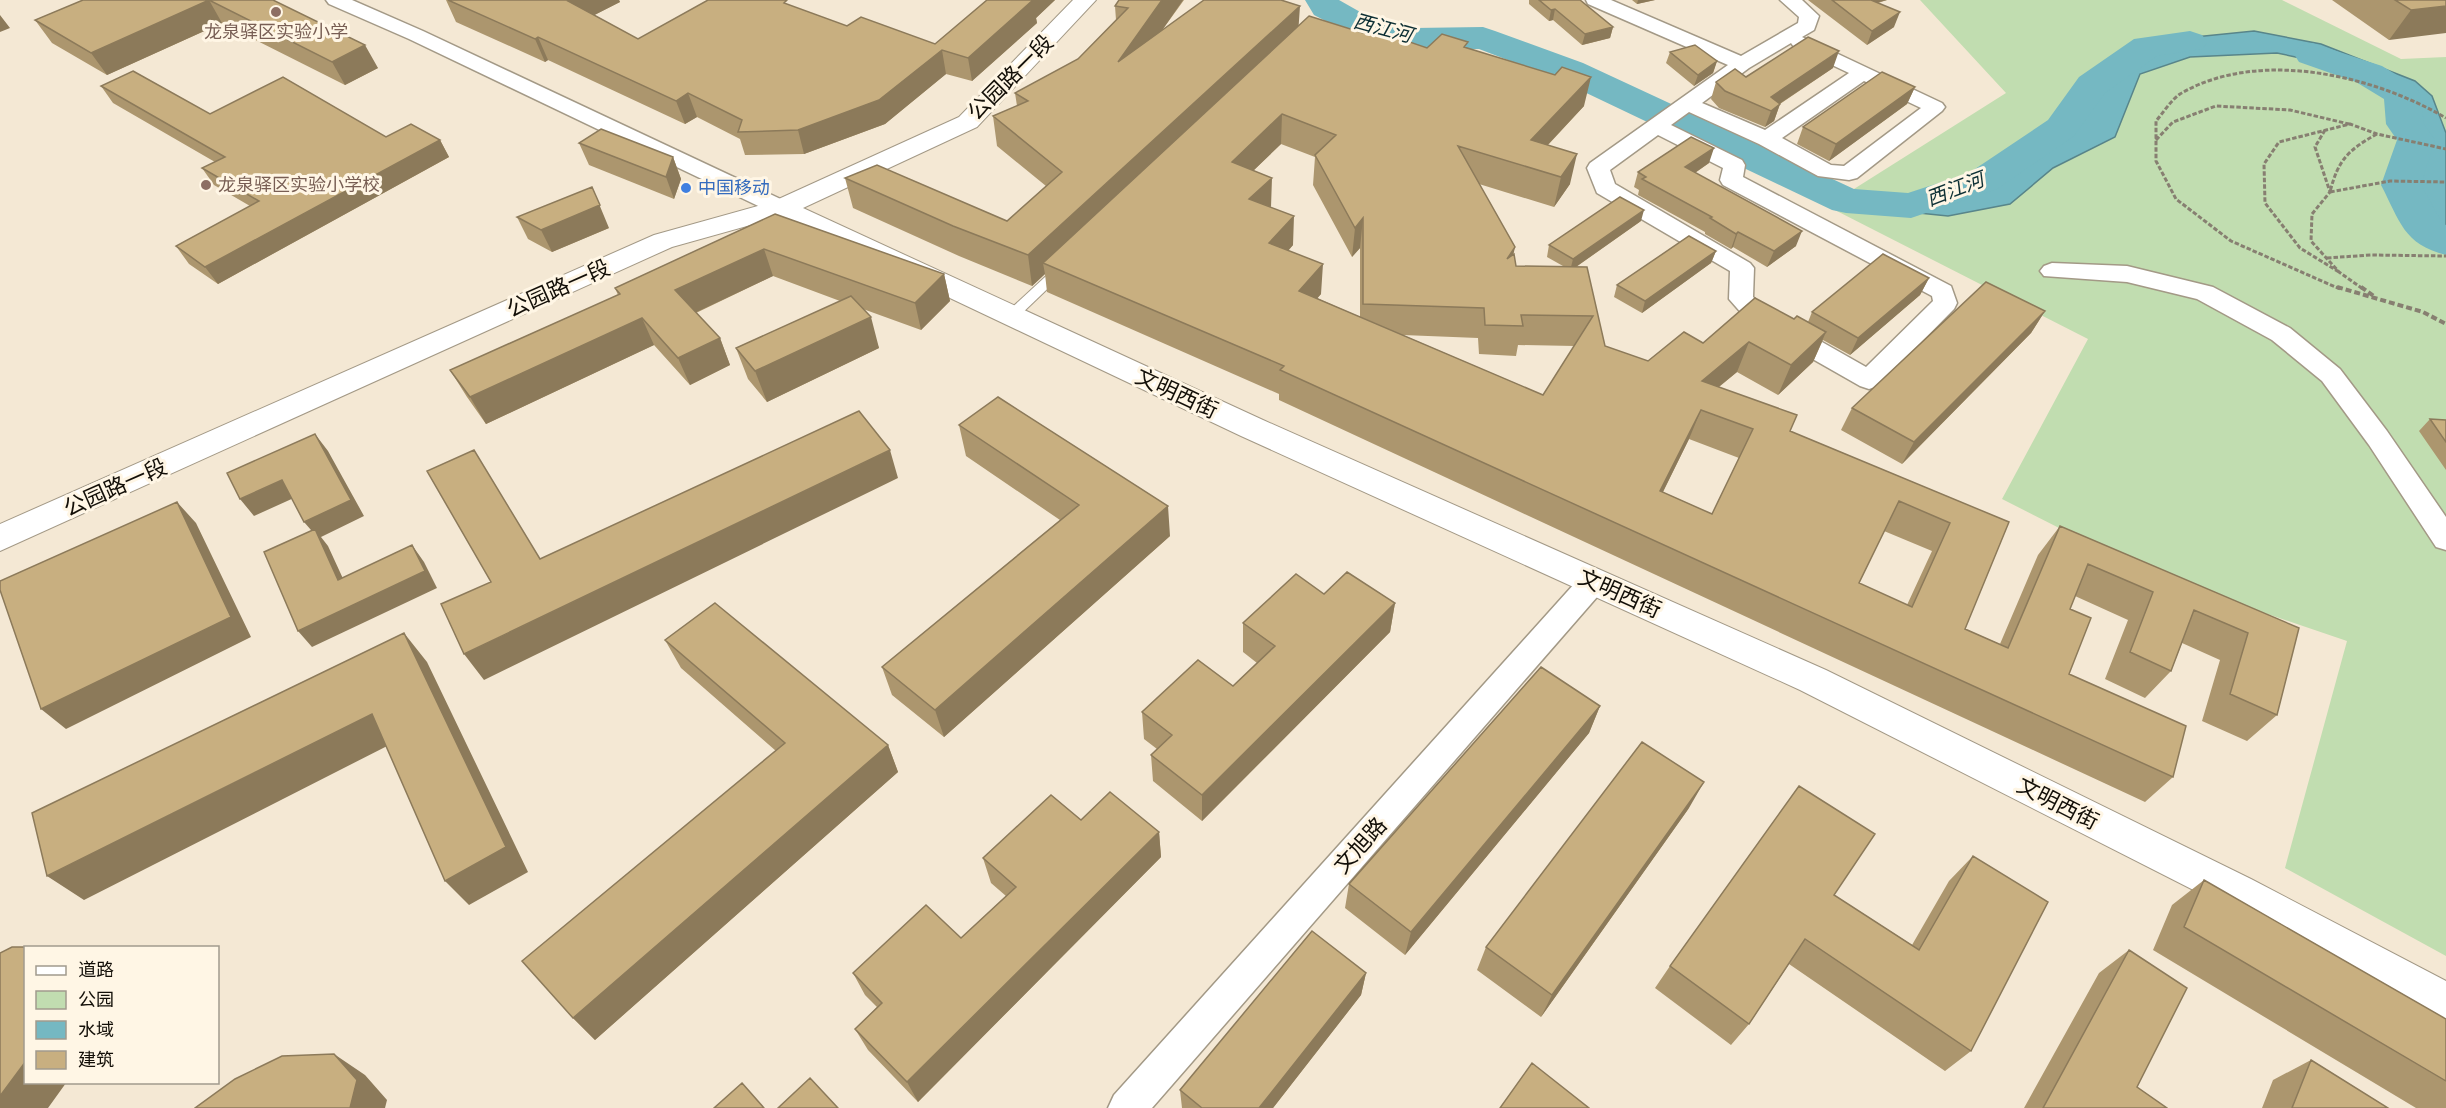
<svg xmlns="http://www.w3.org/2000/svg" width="2446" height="1108" font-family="Figtree,'Noto Sans SC',sans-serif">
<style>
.green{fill:#c1ddb0}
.water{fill:#75b8c2;stroke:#58858a;stroke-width:1.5}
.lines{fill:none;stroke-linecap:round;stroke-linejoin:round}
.river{fill:#75b8c2;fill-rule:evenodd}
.lane-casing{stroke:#a39986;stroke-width:2}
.street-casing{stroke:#a39986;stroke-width:3}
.secondary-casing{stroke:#a39986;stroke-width:2}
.path-far1{stroke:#877f71;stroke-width:3;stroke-dasharray:4.5 2;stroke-linecap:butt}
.path{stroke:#877f71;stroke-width:4;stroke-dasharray:6 3;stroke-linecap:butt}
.lane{fill:#fff;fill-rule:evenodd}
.street{fill:#fff;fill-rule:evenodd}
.secondary{fill:#fff;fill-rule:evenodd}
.wall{fill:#ac966e;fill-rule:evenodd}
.shaded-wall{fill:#8c7a5a}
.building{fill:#c8af80;stroke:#8c7a5a;stroke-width:1.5;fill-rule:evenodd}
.education-dot{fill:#8d6e63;stroke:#fff6e5;stroke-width:2}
.shop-dot{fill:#3f7fe0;stroke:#fff6e5;stroke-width:2}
.labels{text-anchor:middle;stroke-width:6;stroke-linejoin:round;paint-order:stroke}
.far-education-label{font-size:18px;fill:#785e54;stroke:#fff6e5}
.far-shop-label{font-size:18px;fill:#366cbe;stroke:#fff6e5;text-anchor:start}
.far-water-label{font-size:20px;font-style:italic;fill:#0e3035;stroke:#fff6e5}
.street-label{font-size:22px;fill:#130f08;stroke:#fff6e5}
</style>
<rect width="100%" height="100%" fill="#f4e8d4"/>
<!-- green -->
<path class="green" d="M1920,0H2282L2401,59L2446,57V956L2285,868L2347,641L2150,574L2002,499L2088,339L1827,206L2006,93Z"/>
<!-- water -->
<path class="water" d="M2254,31L2321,44L2415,81L2432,96L2446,133V252L2424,240L2398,196L2418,154L2396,114L2387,82L2338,66L2277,53L2190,57L2140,74L2115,137L2053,168L2010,204L1948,216L1899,211L1981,189L1994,163L2051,135L2145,42Z"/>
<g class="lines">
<!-- river -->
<path class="river" d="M1305,0H1339L1369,17L1414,28L1483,27L1495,31L1583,63L1854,189L1908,193L1969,173L2048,120L2079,77L2134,39L2190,31L2202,35L2208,42L2202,49L2157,56L2105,93L2074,136L1997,189L1911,218L1846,213L1832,210L1557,79L1479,49L1413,50L1345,31L1314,15Z
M2312,43L2382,66L2415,86L2420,94L2424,124L2435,140L2421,185L2443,224L2446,225V255C2403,244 2400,221 2381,185L2397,140L2386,124L2384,99L2356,82L2299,62L2294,54L2299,46Z"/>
<!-- lane casing -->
<g class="lane-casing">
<path id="lane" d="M1061,265L1067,269L1065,272L1016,319H1006L1005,316L1006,313L1057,266Z"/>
</g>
<!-- street casing -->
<g class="street-casing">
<path id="street" d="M326,0H352L423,31L789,203L792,208L789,213L781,215L773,213L409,39L329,4Z
M1586,0H1611L1741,56L1798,23L1799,17L1780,0H1802L1819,16L1814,30L1802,37L1942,103L1945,107L1942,111L1857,178L1849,180L1818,176L1759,144L1689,112L1671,125L1742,160L1745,165L1743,177L1951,286L1957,303L1954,309L1878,386L1869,389L1860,386L1751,324L1729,299L1730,271L1597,193L1587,168L1590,163L1728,65L1588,4ZM1791,43L1794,47L1849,73L1765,130L1702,103L1749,68ZM1864,81L1921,108L1844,166L1831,165L1782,138ZM1658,135L1723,168L1720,180L1723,185L1932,296L1933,301L1866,367L1769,312L1753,297L1754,268L1750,263L1615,184L1610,170Z
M2052,263L2127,266L2213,287L2290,328L2340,369L2387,431L2446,517V550L2436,547L2369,445L2322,381L2272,340L2197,299L2127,282L2044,276L2040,271L2044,266Z
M1594,570L1604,573L1608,581L1604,589L1152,1108H1108L1114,1095L1584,573Z"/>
</g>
<!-- secondary casing -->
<g class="secondary-casing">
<path id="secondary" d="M1073,0H1096L977,127L803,208L1263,420L1826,670L2251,879L2446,981V1024L2223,905L1800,690L1241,436L779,217L672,247L0,551V524L654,235L772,202L959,117Z"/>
</g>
<!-- path-far1 -->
<path class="path-far1" d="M2325,130L2315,147L2330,192L2312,214L2311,241L2339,272L2363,289
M2377,134C2348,150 2338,160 2330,192L2390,181L2446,182
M2156,140L2173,122L2216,106L2290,110L2349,124
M2327,258L2371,255L2446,256
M2339,272L2300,248L2265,203L2264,164L2279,142L2350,124L2377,134L2446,149
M2340,289L2231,241L2176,199L2156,161V121C2163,113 2171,100 2180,94C2258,48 2373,75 2446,118"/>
<!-- path -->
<path class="path" d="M2337,287L2423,312L2446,324
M2361,287L2375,297"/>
<!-- lane -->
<use href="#lane" class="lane"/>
<!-- street -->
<use href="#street" class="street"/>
<!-- secondary -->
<use href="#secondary" class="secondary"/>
</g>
<!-- wall -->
<path class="wall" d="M83,0H273L378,68L345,85L222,23L107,75L52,43L35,20Z
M446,0H619L620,2L594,15L638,39L789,5L847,26L935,44L987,0H1055L1036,18L1037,23L972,81L946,74L885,124L804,154L745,155L740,139L697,117L685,124L548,60L545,62L456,22Z
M1119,0H1184L1163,29L1299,25L1363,33L1427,48H1467L1584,106L1548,145L1570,184L1554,207L1479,184L1513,254L1516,266H1563L1547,257L1549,245L1641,221L1576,267L1605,346L1648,361L1703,343L1794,319L1808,322L1812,312L1929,278L1920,295L1850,355L1823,340L1813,362L1778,395L1737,372L1719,387L1790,431L2009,522L1965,629L2000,644L2038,555L2060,526L2299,628L2277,715L2247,741L2202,721L2220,660L2182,643L2171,671L2145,698L2105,679L2128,620L2075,596L2070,609L2069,674L2173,777L2145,802L1279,400V394L1047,292L1045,274L1032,286L959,256L853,208L845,178L1007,221L1046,186L997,146L993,116L1017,106L1015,93L1078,59L1116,20L1115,6ZM1281,144L1315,157L1313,185L1352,257L1360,248V317L1317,298L1321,294L1288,251L1293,245L1271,208L1254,170ZM1403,335L1478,338L1479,354L1516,356L1518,345L1575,346L1543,395ZM1689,439L1739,458L1712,514L1663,492ZM1884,531L1932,551L1907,605L1859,583Z
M1529,0H1580L1613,27L1610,38L1582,45L1553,20L1549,21L1529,4Z
M1632,0H1655L1637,4Z
M1808,0H1887L1878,3L1894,27L1867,45Z
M2332,0H2446L2389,40Z
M1670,52L1717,61L1713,73L1694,86L1666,63Z
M1833,68L1780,104L1774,121L1765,127L1719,108L1711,99L1716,82Z
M101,86L210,114L386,137L440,140L449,157L218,284L189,264L176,246L250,206L214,185L202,168L215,162L113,103Z
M1915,87L1907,104L1829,161L1797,144L1803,127Z
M579,143L673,157L681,179L674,199L589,165Z
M1709,163L1695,173L1796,246L1767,267L1733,247L1731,249L1705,234V232L1638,195L1639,190L1634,187L1638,172Z
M775,214L944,274L950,301L921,330L863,309L879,348L767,402L748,379L736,348L840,301L773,276L696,313L720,338L730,365L690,385L654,345L486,424L467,397L450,370L618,295L615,288Z
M517,217L609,228L552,252L528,239Z
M1716,251L1711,263L1642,313L1614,297L1617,285Z
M2045,311L2031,333L1902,464L1841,430L1852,408Z
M2430,419L2446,420V470L2419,431Z
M959,425L1170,536L944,737L892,695L882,667L1060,520L966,456Z
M1324,594L1395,603L1390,632L1202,821L1153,781L1151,755L1157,749L1144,739L1142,712L1233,686L1257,663L1243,652V623Z
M665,640L888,745L898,772L595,1040L573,1018L776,751L681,668Z
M1600,706L1589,733L1405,955L1345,908L1349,884Z
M1689,808L1541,1017L1477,970L1486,947Z
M1081,820L1159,832L1161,857L918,1102L868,1050L855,1029L877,1007L865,995L853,973L961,938L1006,896L991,883L983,858Z
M1973,856L1971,1051L1945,1071L1789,964L1749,1024L1731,1045L1655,988L1670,966L1834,895L1912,945L1949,881Z
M2204,880L2446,1019V1108H2416L2153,950L2172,905Z
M2129,950L2137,1087L2167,1108H2024L2099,973Z
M1366,973L1361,995L1273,1108H1182L1180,1090Z
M2311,1060L2388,1108H2262L2273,1080Z"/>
<!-- shaded-wall -->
<path class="shaded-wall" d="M209,0L222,23L107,75L91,53Z
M570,0H619L620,2L577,24L568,1Z
M1030,0H1055L1036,18L1037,23L972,81L968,58Z
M1162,0H1183L1120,91L1118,62Z
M1638,0H1655L1637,4Z
M1856,0H1887L1853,9Z
M1300,6L1298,35L1043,263L1045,274L1032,286L1028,255Z
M2446,6V33L2389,40L2411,10Z
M1555,9L1553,20L1549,21L1551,10Z
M1900,12L1894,27L1867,45L1872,31Z
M0,15L10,28L0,32Z
M1613,27L1610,38L1582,45L1585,34Z
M538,37L548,60L545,62L535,39Z
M365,45L378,68L345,85L332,62Z
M942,50L946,74L885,124L804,154L798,130Z
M1839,51L1833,68L1770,110L1771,97Z
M1717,61L1713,73L1694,86L1698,75Z
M1591,77L1584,106L1527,167L1531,140Z
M1915,87L1907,104L1829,161L1836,144Z
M688,93L697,117L685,124L676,101Z
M1780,104L1774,121L1765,127L1771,111Z
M1282,114L1281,144L1232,191V162Z
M440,140L449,157L218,284L205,267Z
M1714,148L1709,163L1680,183L1685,167Z
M1577,154L1570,184L1554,207L1561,177Z
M673,157L681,179L674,199L666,177Z
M1272,178L1271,207L1249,199Z
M592,187L609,228L552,252L541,230Z
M1644,210L1641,221L1570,271L1573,259Z
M1294,216L1293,245L1268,273L1269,243Z
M1363,218L1360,248L1352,257L1355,228Z
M1802,231L1796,246L1767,267L1774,251Z
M1738,232L1733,247L1731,249L1736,234Z
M1515,247L1509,276L1507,259Z
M764,249L773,276L686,317L675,290Z
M1716,251L1711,263L1642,313L1645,301Z
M1323,264L1321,294L1298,321L1299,291Z
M944,274L950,301L921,330L915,303Z
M1929,278L1920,295L1850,355L1858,338Z
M2045,311L2031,333L1902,464L1914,442Z
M871,317L879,348L767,402L755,371Z
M642,318L654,345L486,424L470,397Z
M1826,332L1813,362L1778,395L1791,365Z
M720,338L730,365L690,385L678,358Z
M1749,342L1737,372L1690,410L1702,381Z
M1701,410L1689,439L1649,520L1660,491Z
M315,434L328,451L364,516L321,537L328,546L351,596L338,580L318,538L304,522Z
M890,450L898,478L484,680L464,654Z
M282,480L296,497L254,516L240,499Z
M177,502L196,523L251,637L66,729L41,709Z
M1168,506L1170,536L944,737L935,710Z
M412,545L424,562L437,588L312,647L298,631Z
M1395,603L1390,632L1202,821V795Z
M404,633L427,662L528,872L469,905L445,881Z
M1600,706L1589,733L1405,955L1411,932Z
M372,714L397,741L84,900L47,876Z
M888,745L898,772L595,1040L573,1018Z
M1704,782L1689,808L1541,1017L1552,995Z
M1159,832L1161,857L918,1102L907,1082Z
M1366,973L1361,995L1273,1108H1259Z
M334,1054L365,1075L387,1100L385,1108H350Z
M26,1061V1083H66L48,1108H0V1096Z"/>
<!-- building -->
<path class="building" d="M83,0H273L365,45L332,62L209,0L91,53L35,20Z
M448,0H570L568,1L638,39L708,0H787L784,3L847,26L861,17L935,44L987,0H1033L968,58L942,50L879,100L798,130L738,132L742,120L688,93L676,101L538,37L535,39Z
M1119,0H1162L1118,62L1204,0H1281L1300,6L1028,255L953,226L845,178L877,165L1007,221L1062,172L993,116L1028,101L1015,93L1078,59L1128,8L1115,6Z
M1539,0H1580L1613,27L1585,34L1555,9L1551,10Z
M1832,0H1871L1900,12L1872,31Z
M2395,0H2446V6L2411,10Z
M1309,16L1363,33L1369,28L1427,48L1442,34L1468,42L1464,47L1555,75L1562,67L1591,77L1531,140L1577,154L1561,177L1458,146L1515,247L1507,259L1514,254L1516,266L1587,267L1605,346L1648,361L1684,332L1703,343L1755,298L1794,319L1797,316L1826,332L1791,365L1749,342L1702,381L1797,415L1790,431L2009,522L1965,629L2008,648L2060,526L2299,628L2277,715L2230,694L2248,633L2194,610L2171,671L2130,652L2153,592L2088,564L2070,609L2091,618L2069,674L2186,726L2173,777L1280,370L1284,366L1043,263ZM1282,114L1336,135L1315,155L1355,228L1363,218V304L1484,308L1485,325L1523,326L1521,315L1593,316L1543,395L1299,291L1323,264L1269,243L1294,216L1249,199L1272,178L1232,162ZM1701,410L1753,429L1712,514L1660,491ZM1899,501L1950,523L1912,607L1859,583Z
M1808,37L1839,51L1771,97L1780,104L1771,111L1725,91L1716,82L1735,69L1746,77Z
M1695,45L1717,61L1698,75L1670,52Z
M133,71L210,114L283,77L386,137L411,124L440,140L205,267L176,246L259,201L202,168L225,157L101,86Z
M1882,72L1915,87L1836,144L1803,127Z
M601,129L673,157L666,177L579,143Z
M1691,137L1714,148L1685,167L1802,231L1774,251L1738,232L1736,234L1710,218L1712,217L1642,179L1646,177L1638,172Z
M592,187L600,205L541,230L517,217Z
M1620,197L1644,210L1573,259L1549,245Z
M775,214L944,274L915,303L764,249L675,290L720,338L678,358L642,318L470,397L450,370L620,294L615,288Z
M1689,236L1716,251L1645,301L1617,285Z
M1883,254L1929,278L1858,338L1812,312Z
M1986,282L2045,311L1914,442L1852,408Z
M851,296L871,317L755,371L736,348Z
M998,397L1168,506L935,710L882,667L1079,505L959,425Z
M859,411L890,450L464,654L441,604L491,582L427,471L474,450L540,559Z
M2430,419L2446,420V442Z
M315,434L351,500L304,522L282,480L240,499L227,473Z
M177,502L231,617L41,709L0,590V581Z
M315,529L338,580L412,545L425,571L298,631L264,552Z
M1347,572L1395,603L1202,795L1151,755L1172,735L1142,712L1198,660L1233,686L1275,646L1243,623L1296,574L1324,594Z
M715,603L888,745L573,1018L522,961L785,743L665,640Z
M404,633L506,847L445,881L372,714L47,876L32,813Z
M1541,667L1600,706L1411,932L1349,884Z
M1642,742L1704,782L1552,995L1486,947Z
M1799,786L1875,834L1834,895L1919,950L1973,856L2048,902L1971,1051L1805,939L1749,1024L1670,966Z
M1110,792L1159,832L907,1082L855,1029L882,1003L853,973L926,905L961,938L1016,887L983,858L1051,795L1081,820Z
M2204,880L2446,1019V1081L2184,927Z
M1312,931L1366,973L1259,1108H1202L1180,1090Z
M12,947H51V948H26V1061L0,1096V953Z
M2129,950L2187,988L2137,1087L2167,1108H2043Z
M334,1054L357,1080L350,1108H195L235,1079L282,1056Z
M2311,1060L2388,1108H2292Z
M1532,1063L1589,1108H1500Z
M810,1078L838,1108H778Z
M742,1083L764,1108H714Z"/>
<!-- markers -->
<g class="education-dot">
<circle cx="276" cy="12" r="6"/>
<circle cx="206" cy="185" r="6"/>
</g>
<circle class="shop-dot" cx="686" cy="188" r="6"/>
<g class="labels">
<!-- far-education labels -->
<g class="far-education-label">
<text x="276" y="38">龙泉驿区实验小学</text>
<text x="218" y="191" text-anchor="start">龙泉驿区实验小学校</text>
</g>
<!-- far-shop labels -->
<g class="far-shop-label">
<text x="698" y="194">中国移动</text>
</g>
<!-- far-water labels -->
<g class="far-water-label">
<text transform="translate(1383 28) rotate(15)" y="7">西江河</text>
<text transform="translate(1955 189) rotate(-21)" y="7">西江河</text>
</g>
<!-- street labels -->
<g class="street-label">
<text transform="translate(1010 77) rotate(-45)" y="8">公园路一段</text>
<text transform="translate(558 288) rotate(-24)" y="8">公园路一段</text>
<text transform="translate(1177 393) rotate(25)" y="8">文明西街</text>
<text transform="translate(115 487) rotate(-24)" y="8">公园路一段</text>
<text transform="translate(1620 593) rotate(24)" y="8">文明西街</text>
<text transform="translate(2058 803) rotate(27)" y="8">文明西街</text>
<text transform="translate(1360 845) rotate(-48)" y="8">文旭路</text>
</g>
</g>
<!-- legend -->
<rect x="24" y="946" width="195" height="138" fill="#fff6e5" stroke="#a19a8d" stroke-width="1.5"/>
<rect x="36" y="966" width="30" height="9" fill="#ffffff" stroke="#a19a8d" stroke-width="1.5"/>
<text x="78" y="976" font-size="18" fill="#130f08">道路</text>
<rect x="36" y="991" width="30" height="18" fill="#c1ddb0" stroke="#a19a8d" stroke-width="1.5"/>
<text x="78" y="1006" font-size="18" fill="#130f08">公园</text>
<rect x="36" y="1021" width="30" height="18" fill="#75b8c2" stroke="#a19a8d" stroke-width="1.5"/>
<text x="78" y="1036" font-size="18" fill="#130f08">水域</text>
<rect x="36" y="1051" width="30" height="18" fill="#c8af80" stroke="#a19a8d" stroke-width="1.5"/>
<text x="78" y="1066" font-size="18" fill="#130f08">建筑</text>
</svg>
